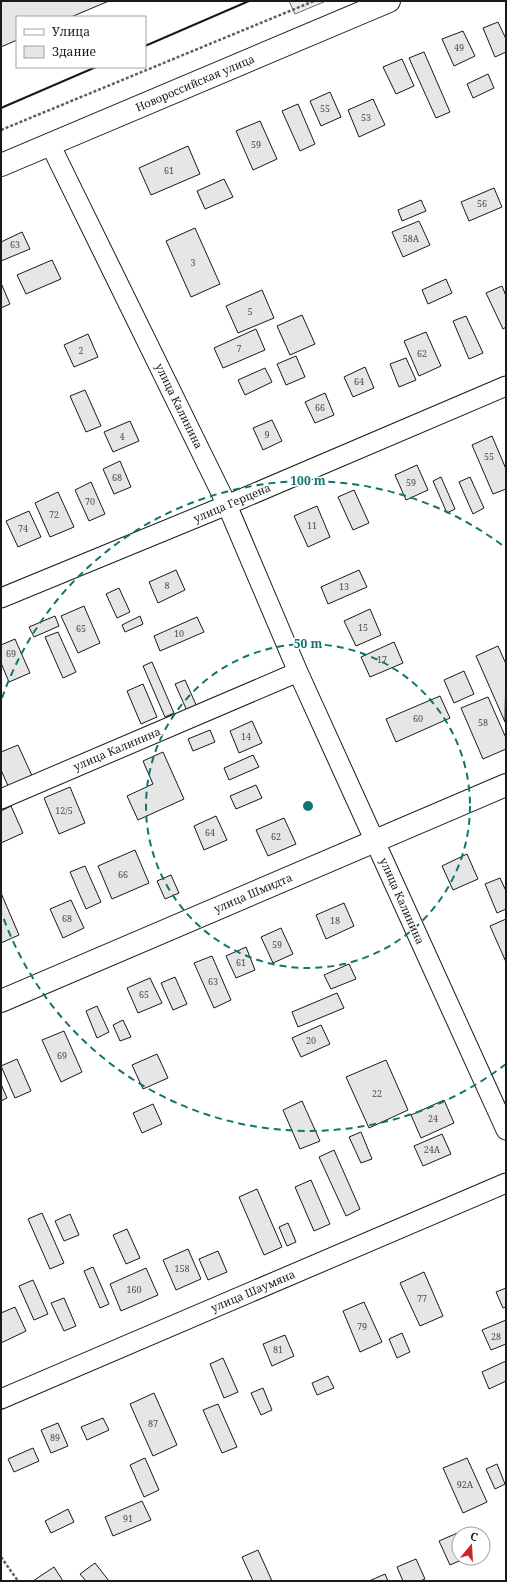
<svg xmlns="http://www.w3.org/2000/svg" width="507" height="1582" font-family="'Noto Serif',serif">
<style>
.parking{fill:#ededed;stroke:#6a6a6a}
.building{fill:#e6e6e6;stroke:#1a1a1a}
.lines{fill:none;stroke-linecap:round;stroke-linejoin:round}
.minor-casing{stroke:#1a1a1a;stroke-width:21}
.tertiary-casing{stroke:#1a1a1a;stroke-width:24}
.primary-casing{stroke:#1a1a1a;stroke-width:24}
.path{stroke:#5f5f5f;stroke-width:2.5;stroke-dasharray:3 2;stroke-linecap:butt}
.minor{stroke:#fff;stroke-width:19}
.tertiary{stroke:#fff;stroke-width:22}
.primary{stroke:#fff;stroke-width:22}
.wall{stroke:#1a1a1a;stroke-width:2}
.ring{fill:none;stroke:#0f766e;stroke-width:2;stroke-dasharray:7 5}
.labels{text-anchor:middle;stroke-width:3;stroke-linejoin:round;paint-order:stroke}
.number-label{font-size:9px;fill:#4d4d4d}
.street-label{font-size:11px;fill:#1a1a1a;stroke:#fff}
.centre{fill:#0f766e;stroke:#fff;stroke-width:2}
.ring-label{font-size:12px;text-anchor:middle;font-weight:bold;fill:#0f766e;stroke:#fff;stroke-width:3;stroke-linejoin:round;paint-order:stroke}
</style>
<rect width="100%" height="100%" fill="#fff"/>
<!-- parking -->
<path class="parking" d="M289,1H326L295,14Z"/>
<!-- building -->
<path class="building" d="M1,1H109L71,17H17V40L1,47Z
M498,22L506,39V52L495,57L483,28Z
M463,31L475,56L454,66L442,39Z
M424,52L450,112L436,118L409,58Z
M402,59L414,86L396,94L383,67Z
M488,74L494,88L473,98L467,84Z
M330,92L341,117L321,126L310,101Z
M373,99L385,125L359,137L348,110Z
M298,104L315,144L300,151L282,111Z
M260,121L277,159L253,170L236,131Z
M188,146L200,174L151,195L139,168Z
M224,179L233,197L205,209L197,191Z
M494,188L502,207L469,221L461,202Z
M421,200L426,211L402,221L398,210Z
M419,221L430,245L403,257L392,232Z
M195,228L220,284L191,297L166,241Z
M22,232L30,249L1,261V242Z
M52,260L61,279L26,294L17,275Z
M446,279L452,293L428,304L422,290Z
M1,283L10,304L1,308Z
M502,286L506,296V327L503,329L486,293Z
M262,290L274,318L238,333L226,306Z
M302,315L315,344L290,355L277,326Z
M466,316L483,353L469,359L453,321Z
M256,329L265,350L223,368L214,348Z
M426,332L441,366L419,376L404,341Z
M88,334L98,357L74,367L64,345Z
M296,356L305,377L286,385L277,364Z
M406,358L416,380L399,387L390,364Z
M365,367L374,388L353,397L344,377Z
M265,368L272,382L245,395L238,380Z
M85,390L101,426L86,432L70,396Z
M325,393L334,415L315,423L305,402Z
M272,420L282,441L263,450L253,428Z
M130,421L139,441L113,452L104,432Z
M492,436L506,469V489L493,494L472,445Z
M120,461L131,487L114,494L103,469Z
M417,465L428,490L406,500L395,475Z
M441,477L455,509L447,513L433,481Z
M470,477L484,508L473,514L459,482Z
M91,482L105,514L89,521L75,490Z
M354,490L369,523L353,530L338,497Z
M58,492L74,527L50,537L35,503Z
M317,506L330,537L308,547L294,516Z
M29,511L41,537L18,547L6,521Z
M176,570L185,590L158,603L149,582Z
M359,570L367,587L328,604L321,587Z
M119,588L130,612L117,618L106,594Z
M84,606L100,643L78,653L61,616Z
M370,609L381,635L356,646L344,621Z
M55,616L59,626L34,637L29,627Z
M140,616L143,624L125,632L122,625Z
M197,617L204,632L160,651L154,636Z
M58,632L76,672L63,678L45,637Z
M15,639L30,673L9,682L1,663V645Z
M394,642L403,663L370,677L361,657Z
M498,646L506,664L505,722L476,656Z
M152,662L174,713L165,717L143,666Z
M464,671L474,694L454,703L444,680Z
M185,680L198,709L188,713L175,684Z
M143,684L157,717L141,724L127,691Z
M440,696L450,718L396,742L386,719Z
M488,697L506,738V749L483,759L461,708Z
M252,721L262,743L239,753L230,731Z
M210,730L215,742L193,751L188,739Z
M18,745L33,778L9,788L1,770V752Z
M163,752L184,799L138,820L127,796L153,784L143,761Z
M253,755L259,767L229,780L224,768Z
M256,785L262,798L236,809L230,796Z
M70,787L85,823L59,834L44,798Z
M11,806L23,833L1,843V811Z
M216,816L227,840L204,850L194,826Z
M284,818L296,844L268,856L256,830Z
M135,850L149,883L112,899L98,866Z
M467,854L478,879L453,890L442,866Z
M85,866L101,902L86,909L70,872Z
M171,875L179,893L165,899L157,881Z
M500,878L506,891V909L497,913L485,884Z
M1,893L19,935L1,943Z
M71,900L84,928L63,938L50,909Z
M344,903L354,926L326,939L316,915Z
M506,919V962L490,926Z
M281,928L293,954L273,963L261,937Z
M246,947L255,970L236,978L226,956Z
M212,956L231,1000L214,1008L194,963Z
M349,964L356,979L331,989L324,975Z
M175,977L187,1004L173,1010L161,983Z
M150,978L162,1003L138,1013L127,988Z
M337,993L344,1008L298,1027L292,1012Z
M97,1006L109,1032L97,1038L86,1011Z
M123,1020L131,1037L120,1041L113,1025Z
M321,1025L330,1044L301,1057L292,1038Z
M64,1031L82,1072L61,1082L42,1040Z
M157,1054L168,1078L143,1089L132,1065Z
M17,1059L31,1091L15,1098L1,1066Z
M386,1060L408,1110L369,1128L346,1077Z
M1,1084L7,1098L1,1101Z
M444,1100L454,1123L421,1138L411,1115Z
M302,1101L320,1141L300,1149L283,1110Z
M153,1104L162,1124L142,1133L133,1113Z
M361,1132L372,1159L361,1163L349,1137Z
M442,1134L451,1154L423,1166L414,1146Z
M334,1150L360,1209L346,1216L319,1157Z
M311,1180L330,1224L314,1231L295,1187Z
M257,1189L282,1247L264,1255L239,1197Z
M42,1213L64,1263L50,1269L28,1219Z
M70,1214L79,1235L64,1241L55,1221Z
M288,1223L296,1242L287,1246L279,1227Z
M127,1229L140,1258L126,1264L113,1235Z
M188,1249L201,1279L176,1290L163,1260Z
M218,1251L227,1272L208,1280L199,1259Z
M93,1267L109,1304L100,1308L84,1271Z
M146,1268L158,1295L121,1311L110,1284Z
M424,1272L443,1316L420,1326L400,1283Z
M33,1280L48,1314L34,1320L19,1286Z
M506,1288V1307L503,1308L496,1292Z
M64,1298L76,1326L64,1331L51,1303Z
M364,1302L382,1342L360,1352L343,1311Z
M15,1307L26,1331L1,1343V1313Z
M506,1320V1344L491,1350L482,1330Z
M402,1333L410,1352L397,1358L389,1339Z
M285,1335L294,1356L272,1366L263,1344Z
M223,1358L238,1392L224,1398L210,1364Z
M506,1361V1381L489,1389L482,1372Z
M328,1376L334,1388L317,1395L312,1383Z
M263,1388L272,1410L261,1415L251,1393Z
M154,1393L177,1445L153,1456L130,1404Z
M218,1404L237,1447L222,1453L203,1410Z
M103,1418L109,1430L87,1440L81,1427Z
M58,1423L68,1446L51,1453L41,1430Z
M33,1448L39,1461L14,1472L8,1459Z
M145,1458L159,1490L144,1497L130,1465Z
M467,1458L487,1502L463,1513L443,1468Z
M497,1464L505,1484L495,1489L486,1469Z
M142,1501L151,1520L113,1536L105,1517Z
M68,1509L74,1522L51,1533L45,1521Z
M462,1531L464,1534H459V1558H466L450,1565L439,1541Z
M258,1550L272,1581H253L242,1557Z
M416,1559L425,1579L420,1581H403L397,1567Z
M95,1563L109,1581H86L80,1574Z
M54,1567L63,1581H33Z
M385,1574L388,1581H369Z"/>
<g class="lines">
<!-- minor casing -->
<g class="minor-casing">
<path id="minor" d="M50,144L227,505L298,672L506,1130
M1,598L227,505L506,386
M1,799L298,672
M1,1399L506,1183"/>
</g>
<!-- tertiary casing -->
<g class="tertiary-casing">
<path id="tertiary" d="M1,1001L506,785"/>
</g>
<!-- primary casing -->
<g class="primary-casing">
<path id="primary" d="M1,165L389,1"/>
</g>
<!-- path -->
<path class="path" d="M1,130L314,1
M1,1557L18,1581"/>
<!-- minor -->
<use href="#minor" class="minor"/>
<!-- tertiary -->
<use href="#tertiary" class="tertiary"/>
<!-- primary -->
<use href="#primary" class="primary"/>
<!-- wall -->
<path class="wall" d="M145,46L249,1
M1,108L96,67"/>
</g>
<!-- distance rings -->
<g class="ring">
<circle cx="308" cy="806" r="162"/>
<path d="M506 1064A325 325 0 0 1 2 914M2 698A325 325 0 0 1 506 548"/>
</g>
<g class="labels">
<!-- number labels -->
<g class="number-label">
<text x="459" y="51">49</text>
<text x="325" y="112">55</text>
<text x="366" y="121">53</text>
<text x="256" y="148">59</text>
<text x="169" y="174">61</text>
<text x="482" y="207">56</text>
<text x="411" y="242">58А</text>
<text x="15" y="248">63</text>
<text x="193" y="266">3</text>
<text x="250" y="315">5</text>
<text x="239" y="352">7</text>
<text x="81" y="354">2</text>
<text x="422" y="357">62</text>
<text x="359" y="385">64</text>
<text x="320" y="411">66</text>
<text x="267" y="438">9</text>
<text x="122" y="440">4</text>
<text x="489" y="460">55</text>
<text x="117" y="481">68</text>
<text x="411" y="486">59</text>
<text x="90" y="505">70</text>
<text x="54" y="518">72</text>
<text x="312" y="529">11</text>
<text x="23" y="532">74</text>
<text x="167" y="589">8</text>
<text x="344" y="590">13</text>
<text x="363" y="631">15</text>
<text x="81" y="632">65</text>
<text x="179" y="637">10</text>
<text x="11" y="657">69</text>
<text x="382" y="663">17</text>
<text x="418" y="722">60</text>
<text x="483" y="726">58</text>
<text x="246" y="740">14</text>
<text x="64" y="814">12/5</text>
<text x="210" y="836">64</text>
<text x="276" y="840">62</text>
<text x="123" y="878">66</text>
<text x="67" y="922">68</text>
<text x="335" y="924">18</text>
<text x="277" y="948">59</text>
<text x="241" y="966">61</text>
<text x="213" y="985">63</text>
<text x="144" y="998">65</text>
<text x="311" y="1044">20</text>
<text x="62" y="1059">69</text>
<text x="377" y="1097">22</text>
<text x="433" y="1122">24</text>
<text x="432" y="1153">24А</text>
<text x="182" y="1272">158</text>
<text x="134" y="1293">160</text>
<text x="422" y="1302">77</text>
<text x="362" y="1330">79</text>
<text x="496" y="1340">28</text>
<text x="278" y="1353">81</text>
<text x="153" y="1427">87</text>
<text x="55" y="1441">89</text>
<text x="465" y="1488">92А</text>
<text x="128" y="1522">91</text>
</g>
<!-- street labels -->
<g class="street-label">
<text transform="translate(195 83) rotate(-23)" y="4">Новороссийская улица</text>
<text transform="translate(179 406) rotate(64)" y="4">улица Калинина</text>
<text transform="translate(232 503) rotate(-23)" y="4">улица Герцена</text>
<text transform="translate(117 749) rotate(-23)" y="4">улица Калинина</text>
<text transform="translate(253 893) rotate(-23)" y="4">улица Шмидта</text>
<text transform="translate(402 901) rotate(66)" y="4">улица Калинина</text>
<text transform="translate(253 1291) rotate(-23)" y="4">улица Шаумяна</text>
</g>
</g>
<circle cx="308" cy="806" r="6" class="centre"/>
<g class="ring-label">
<text x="308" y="485">100 m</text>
<text x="308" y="648">50 m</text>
</g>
<!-- border -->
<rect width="507" height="1582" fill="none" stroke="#1a1a1a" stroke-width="4"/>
<!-- legend -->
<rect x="16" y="16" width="130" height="52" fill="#ffffff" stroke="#a3a3a3"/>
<rect x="24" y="29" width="20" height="6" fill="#ffffff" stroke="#a3a3a3"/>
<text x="52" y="36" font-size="12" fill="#1a1a1a">Улица</text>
<rect x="24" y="46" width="20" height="12" fill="#e6e6e6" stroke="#a3a3a3"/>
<text x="52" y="56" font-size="12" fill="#1a1a1a">Здание</text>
<!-- north arrow -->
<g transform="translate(471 1546) rotate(18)"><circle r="19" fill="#ffffff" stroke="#a3a3a3"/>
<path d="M0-3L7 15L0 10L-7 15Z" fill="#c62828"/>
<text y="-6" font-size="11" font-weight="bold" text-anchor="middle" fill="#1a1a1a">С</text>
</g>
</svg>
